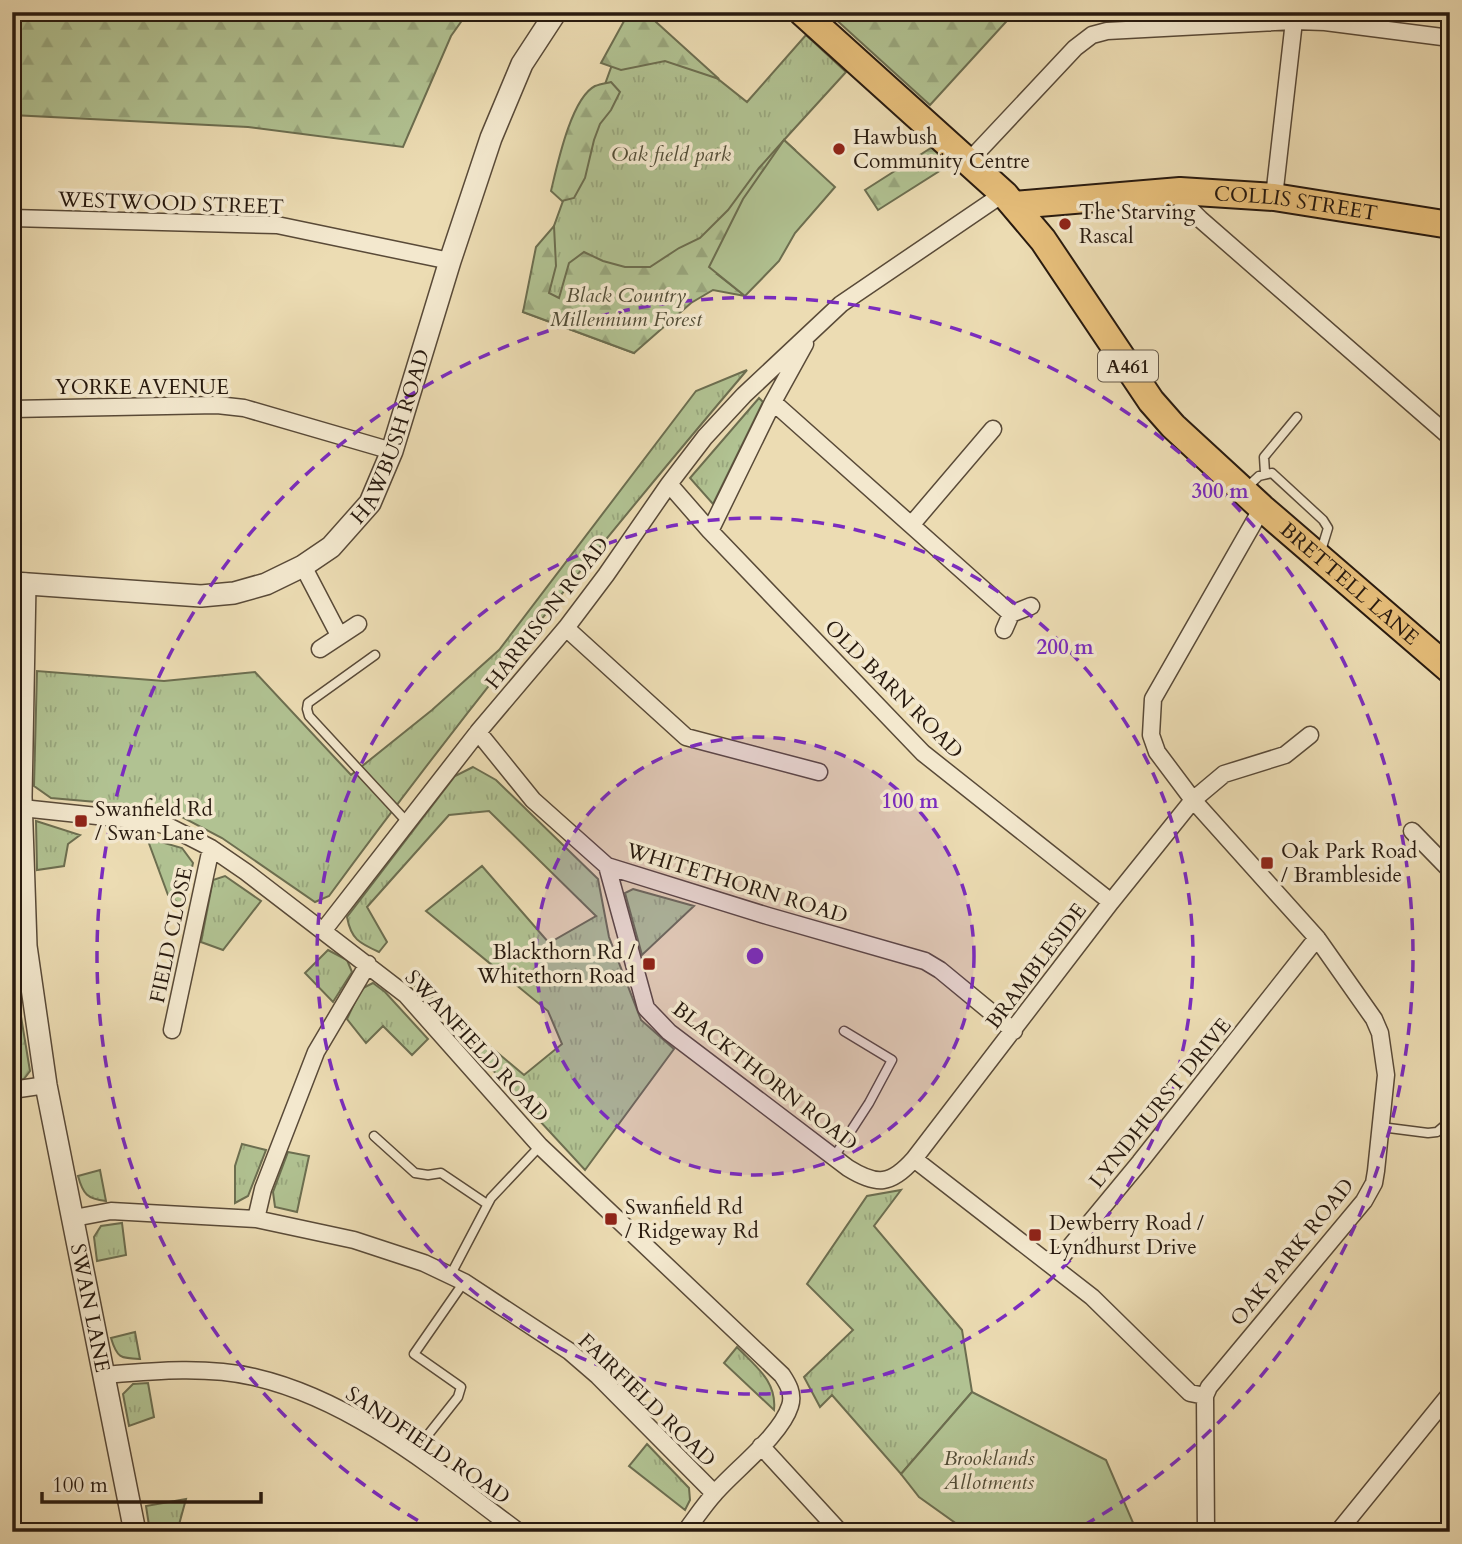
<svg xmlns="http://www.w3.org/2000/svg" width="1462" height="1544" font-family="Cardo,serif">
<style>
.grass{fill:url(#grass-tufts);stroke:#6c6e50;stroke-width:2}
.forest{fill:url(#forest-firs);stroke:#6c6e50;stroke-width:2}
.garden{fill:#b1c292;stroke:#6c6e50;stroke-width:2}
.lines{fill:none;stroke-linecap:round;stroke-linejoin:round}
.service-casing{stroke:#594a38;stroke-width:11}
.minor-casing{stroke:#594a38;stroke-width:19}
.tertiary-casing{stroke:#594a38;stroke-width:24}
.primary-casing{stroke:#281a0f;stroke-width:30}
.service{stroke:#f3e8ce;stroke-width:8}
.minor{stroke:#f3e8ce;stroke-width:16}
.tertiary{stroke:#f3e8ce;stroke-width:21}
.primary{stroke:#e6be7a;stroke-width:26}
.ring{fill:none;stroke:#7b2cbf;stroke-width:3.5;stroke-dasharray:12 9}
.poi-dot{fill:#8f2418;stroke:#f3e8ce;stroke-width:2.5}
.labels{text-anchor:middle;stroke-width:7;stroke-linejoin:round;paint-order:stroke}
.shield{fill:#f3e8ce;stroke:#655848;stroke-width:2}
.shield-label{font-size:19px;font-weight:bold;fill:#281a0f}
.poi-label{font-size:21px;fill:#281a0f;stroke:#f3e8ce;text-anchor:start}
.park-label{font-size:21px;font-style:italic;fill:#514c36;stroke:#f3e8ce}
.street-label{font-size:21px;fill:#281a0f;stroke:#f3e8ce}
.centre{fill:#7b2cbf;stroke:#f3e8ce;stroke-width:3.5}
.ring-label{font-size:21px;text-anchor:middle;font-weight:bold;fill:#7b2cbf;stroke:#f3e8ce;stroke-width:7;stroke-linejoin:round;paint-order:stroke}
</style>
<defs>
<pattern id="grass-tufts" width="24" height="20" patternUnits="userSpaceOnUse" patternTransform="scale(1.75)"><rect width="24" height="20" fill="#b1c292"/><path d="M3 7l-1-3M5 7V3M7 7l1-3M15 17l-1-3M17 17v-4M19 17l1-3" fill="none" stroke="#98a67d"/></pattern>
<pattern id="forest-firs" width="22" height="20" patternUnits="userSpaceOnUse" patternTransform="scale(1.75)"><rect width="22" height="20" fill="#b1c292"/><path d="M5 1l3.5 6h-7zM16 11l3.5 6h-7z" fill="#98a67d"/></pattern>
</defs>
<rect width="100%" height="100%" fill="#ecdcb3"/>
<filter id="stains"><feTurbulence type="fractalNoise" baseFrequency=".00286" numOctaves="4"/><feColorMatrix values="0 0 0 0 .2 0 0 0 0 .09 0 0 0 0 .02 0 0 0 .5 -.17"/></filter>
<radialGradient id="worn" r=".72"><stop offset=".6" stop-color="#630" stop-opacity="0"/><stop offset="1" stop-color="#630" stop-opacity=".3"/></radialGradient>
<!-- grass -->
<path class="grass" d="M639,16L747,102L806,35L846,72L784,140L634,353L523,312L617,51Z
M747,370C602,541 461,716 329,896L315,902L222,838L165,808L51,798L34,786L37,671L164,681L255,672L351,775L432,710L499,650L696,391Z
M759,398L763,402L713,504L690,478Z
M473,767L496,780L598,879L609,937L641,1020L674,1049L585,1170L405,975L524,1075L562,1044L548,1011L426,911L482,866L549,943L596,916L489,811L449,815L367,907L387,942L379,952C359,943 351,939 347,917L455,776Z
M36,821L80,835L68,844L64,866L37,870Z
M147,838L182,848L193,863L183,907L168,895Z
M225,876L261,901L223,950L201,942L213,880Z
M633,889L694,906L642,955L625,893Z
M328,950L347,960L352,972L333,1002L305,973Z
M373,983L385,992L428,1039L412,1055L383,1026L366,1043L347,1019L361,989Z
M242,1144L266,1150L248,1196L235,1203V1166Z
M288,1152L309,1156L297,1212L275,1207L273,1192Z
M100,1170L106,1201C87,1199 83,1194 78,1176Z
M901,1190L874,1226L962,1330L972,1392L901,1474L832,1395L820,1407L804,1377L853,1330L807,1284L867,1196Z
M122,1223L126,1255L97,1261L94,1237L101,1226Z
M135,1332L140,1359C120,1358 117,1358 111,1338Z
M737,1347C756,1367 777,1381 774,1410L724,1363Z
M148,1383L154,1417L129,1426L123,1394L133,1384Z
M647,1444L689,1488L690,1500L685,1510L629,1466Z
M186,1499L177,1532H150L146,1506Z"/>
<!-- forest -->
<path class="forest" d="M12,12H468L451,36L403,147L248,127L12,115Z
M629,12H645L719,79L665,61L621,70L601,63Z
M836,12H1015L930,105L832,16Z
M611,82L620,92L611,110L600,124L594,140L585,178L574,198L562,201L551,191C557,166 571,98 595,86C600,84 607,83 611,82Z
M784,140L795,150L717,274L745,296L713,290L691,303L634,353L523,312L536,247L554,226L556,266L549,293L559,298L569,263L584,252L603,261L625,267H650L679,248L700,238L728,210L759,168Z
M934,146L952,163L878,210L865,190Z
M12,962L30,1071L24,1079L12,1083Z"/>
<!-- garden -->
<path class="garden" d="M784,140L835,187L795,233L779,261L745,296L709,267L743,199Z
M972,1392L1106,1460L1137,1532H968L919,1497L901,1474Z"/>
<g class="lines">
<!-- service casing -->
<g class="service-casing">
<path id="service" d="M1265,473L1264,457L1297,417
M1245,489L1259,476L1272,473L1323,520L1328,528L1320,554
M375,655L308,703L307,709L309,716L408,823
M1381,1127L1428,1133L1437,1132L1450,1121
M374,1136L415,1173L428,1175L441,1173L487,1204
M834,1157L869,1103L892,1060L844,1031
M450,1276L491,1198L540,1146
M412,1455L458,1397L461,1387L414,1354L464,1282"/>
</g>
<!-- minor casing -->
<g class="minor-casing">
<path id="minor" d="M969,161L1075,48L1092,35L1107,31L1294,21L1325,22L1450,38
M1180,191L1182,201L1200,219L1450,437
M1274,197L1294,21
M12,218L277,225L450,261
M773,402L1011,614
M12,409L217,405L244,408L392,451
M669,484L710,531L923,753L1111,902
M912,524L993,429
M710,531L773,402L805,344
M303,566L339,635
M566,628L686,737L819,772
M1004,630L1011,614L1031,606
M320,649L358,624
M478,732L533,800L607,866L768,916L925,961L940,970L1014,1031
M22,808L153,822L170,827L211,848L246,872L406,995L540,1146L782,1375C788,1384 794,1394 790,1406C781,1435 736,1469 715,1493C704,1505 695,1519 685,1532
M1412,831L1450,870
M607,866L646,1008L669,1032L848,1168C877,1186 891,1185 914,1159L1111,902L1193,800L1224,774L1285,755L1310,735
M323,931L478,732L566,628L606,575L669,484L705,437L744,395L841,304L994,200L1005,195
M172,1030L211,848
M12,1090L46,1085
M914,1159L1092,1297L1190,1393L1205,1396
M74,1218L111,1211L256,1219L354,1240L424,1263L464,1282L569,1351L598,1376L714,1493
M256,1219L263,1189L316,1052L368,964
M1054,1266L1140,1162L1317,938
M105,1375C153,1371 206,1366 254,1377C354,1400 438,1472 519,1532
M761,1446L840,1532
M1206,1532L1205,1396L1209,1387L1364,1201L1374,1183L1376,1171L1386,1075L1380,1033L1374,1019L1317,938L1193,800L1157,752L1151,735L1153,699L1262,508
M1338,1532L1450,1394"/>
</g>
<!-- tertiary casing -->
<g class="tertiary-casing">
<g id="tertiary">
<path id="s1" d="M14,583L201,596L234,593L266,584L303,566L331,547L370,503L392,451L450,261L491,138L522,64L556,12"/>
<path id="s2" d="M25,584L21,797L26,946L46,1085L135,1532"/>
</g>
</g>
<!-- primary casing -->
<g class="primary-casing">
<g id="primary">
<path id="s3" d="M802,12L1005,195L1043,240L1151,401L1173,426L1262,508L1450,670"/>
<path id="s4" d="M1015,205L1180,191L1274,197L1450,225"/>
</g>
</g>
<!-- service -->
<use href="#service" class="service"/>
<!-- minor -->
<use href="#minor" class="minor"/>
<!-- tertiary -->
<use href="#tertiary" class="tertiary"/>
<!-- primary -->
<use href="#primary" class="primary"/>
</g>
<!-- distance rings -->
<circle cx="755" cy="956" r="219" fill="#7b2cbf" fill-opacity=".12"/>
<g class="ring">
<circle cx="755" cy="956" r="219"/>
<circle cx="755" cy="956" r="438"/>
<path d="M436 1531A658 658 0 1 1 1074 1531"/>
</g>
<!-- markers -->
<g class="poi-dot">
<circle cx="839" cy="149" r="7"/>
<circle cx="1065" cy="224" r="7"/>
<rect x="74" y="814" width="14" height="14" rx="3.5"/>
<rect x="1260" y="856" width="14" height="14" rx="3.5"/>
<rect x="642" y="957" width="14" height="14" rx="3.5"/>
<rect x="604" y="1212" width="14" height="14" rx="3.5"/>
<rect x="1028" y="1228" width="14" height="14" rx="3.5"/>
</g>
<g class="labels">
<!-- shield labels -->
<rect class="shield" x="1098" y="350.5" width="60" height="31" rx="5"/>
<g class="shield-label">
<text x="1128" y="373">A461</text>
</g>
<!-- poi labels -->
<g class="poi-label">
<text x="853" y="144">Hawbush<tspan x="853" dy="24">Community Centre</tspan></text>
<text x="1079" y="219">The Starving<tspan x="1079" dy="24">Rascal</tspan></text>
<text x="95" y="816">Swanfield Rd<tspan x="95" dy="24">/ Swan Lane</tspan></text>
<text x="1281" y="858">Oak Park Road<tspan x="1281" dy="24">/ Brambleside</tspan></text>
<text x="635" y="959" text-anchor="end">Blackthorn Rd /<tspan x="635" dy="24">Whitethorn Road</tspan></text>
<text x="625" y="1214">Swanfield Rd<tspan x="625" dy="24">/ Ridgeway Rd</tspan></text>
<text x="1049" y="1230">Dewberry Road /<tspan x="1049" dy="24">Lyndhurst Drive</tspan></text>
</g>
<!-- park labels -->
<g class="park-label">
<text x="671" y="161">Oak field park</text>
<text x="626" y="302">Black Country<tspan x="626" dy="24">Millennium Forest</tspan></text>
<text x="989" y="1465">Brooklands<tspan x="989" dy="24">Allotments</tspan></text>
</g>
<!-- street labels -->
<g class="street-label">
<text transform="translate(171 203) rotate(2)" y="7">WESTWOOD STREET</text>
<text dy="7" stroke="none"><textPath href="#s4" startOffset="282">COLLIS STREET</textPath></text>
<text x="142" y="394">YORKE AVENUE</text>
<text dy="7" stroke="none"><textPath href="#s1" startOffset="457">HAWBUSH ROAD</textPath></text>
<text dy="7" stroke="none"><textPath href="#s3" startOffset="796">BRETTELL LANE</textPath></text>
<text transform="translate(547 613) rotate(-52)" y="7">HARRISON ROAD</text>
<text transform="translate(894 689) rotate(45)" y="7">OLD BARN ROAD</text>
<text transform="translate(737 883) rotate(17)" y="7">WHITETHORN ROAD</text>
<text transform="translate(171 935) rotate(-78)" y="7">FIELD CLOSE</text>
<text transform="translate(1036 966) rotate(-53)" y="7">BRAMBLESIDE</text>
<text transform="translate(477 1046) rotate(47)" y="7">SWANFIELD ROAD</text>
<text transform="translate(765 1076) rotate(38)" y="7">BLACKTHORN ROAD</text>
<text transform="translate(1160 1103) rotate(-51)" y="7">LYNDHURST DRIVE</text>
<text transform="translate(1292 1252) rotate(-51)" y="7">OAK PARK ROAD</text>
<text dy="7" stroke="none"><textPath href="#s2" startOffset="730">SWAN LANE</textPath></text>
<text transform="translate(647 1400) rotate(44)" y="7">FAIRFIELD ROAD</text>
<text transform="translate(428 1445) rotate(34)" y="7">SANDFIELD ROAD</text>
</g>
</g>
<circle cx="755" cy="956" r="10" class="centre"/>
<g class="ring-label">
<text x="1220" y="498">300 m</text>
<text x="1065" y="654">200 m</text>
<text x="910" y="808">100 m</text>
</g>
<!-- margin -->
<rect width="1462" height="1544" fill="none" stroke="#ecdcb3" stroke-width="42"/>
<rect x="14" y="14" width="1434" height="1516" fill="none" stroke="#281a0f" stroke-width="3.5"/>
<rect x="21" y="21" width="1420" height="1502" fill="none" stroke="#281a0f" stroke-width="2"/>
<!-- scale -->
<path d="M42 1492v10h219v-10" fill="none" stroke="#281a0f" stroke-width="3.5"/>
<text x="52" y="1492" font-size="21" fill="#281a0f" stroke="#f3e8ce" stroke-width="5" paint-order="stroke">100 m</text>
<rect width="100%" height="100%" filter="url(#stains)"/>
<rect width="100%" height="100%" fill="url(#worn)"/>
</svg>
